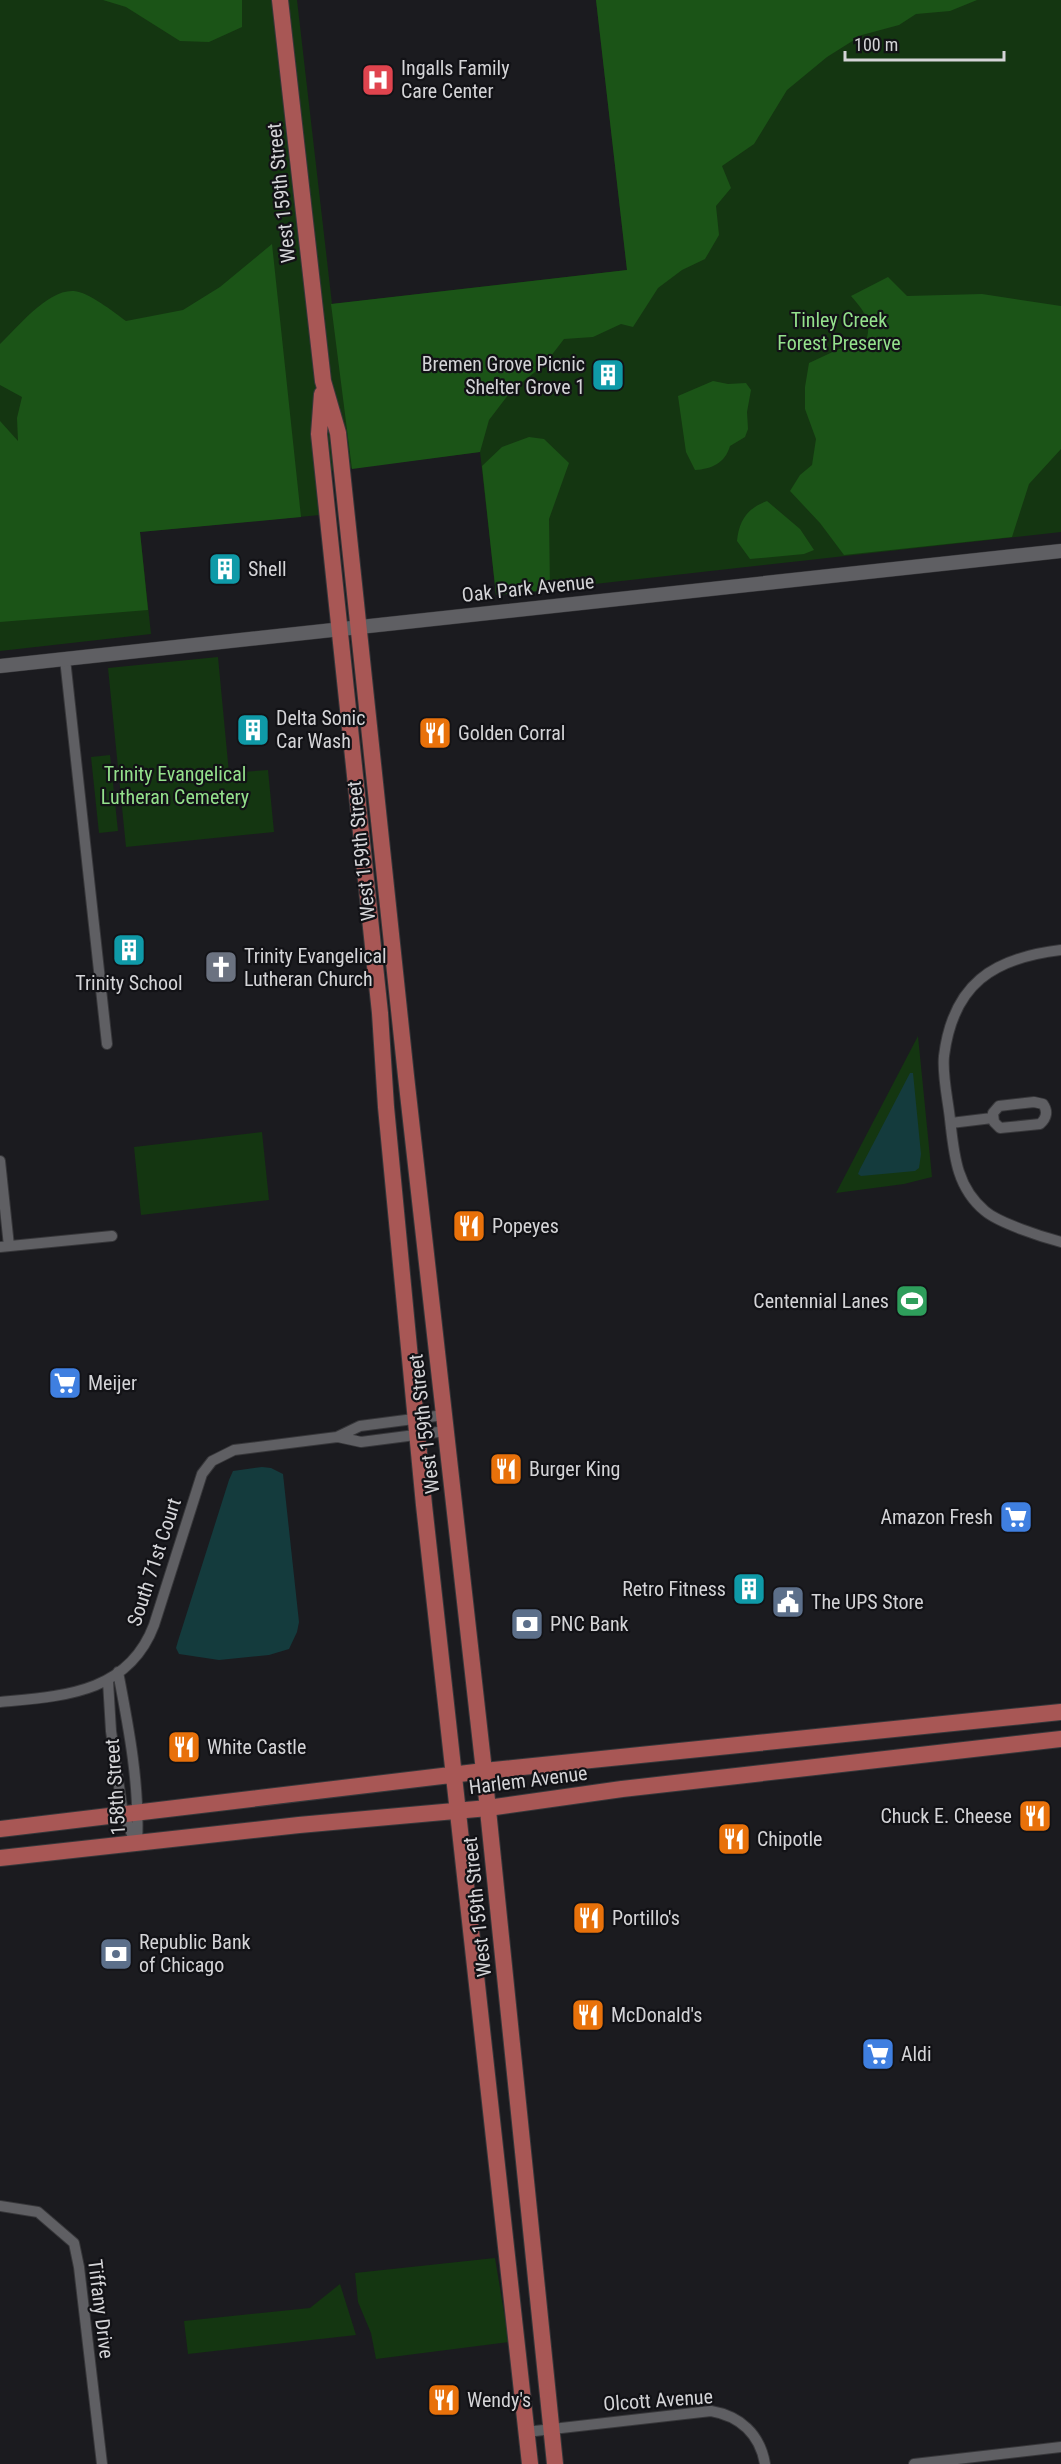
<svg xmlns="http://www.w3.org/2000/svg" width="1061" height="2464" viewBox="0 0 1061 2464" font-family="'Roboto Condensed',sans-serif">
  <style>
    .green { fill: #143611 }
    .forest { fill: #1b5417 }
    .water { fill: #143b3d }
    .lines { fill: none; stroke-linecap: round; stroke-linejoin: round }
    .minor-casing { stroke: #37373a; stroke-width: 12 }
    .tertiary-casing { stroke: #37373a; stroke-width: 15 }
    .primary-casing { stroke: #37373a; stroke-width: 18 }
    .minor { stroke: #5f5f63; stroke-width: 10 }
    .tertiary { stroke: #5f5f63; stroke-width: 14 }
    .primary { stroke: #a85755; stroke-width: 16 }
    .labels { text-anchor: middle; stroke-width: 4.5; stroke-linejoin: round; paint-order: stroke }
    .poi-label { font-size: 20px; fill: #d4d4d7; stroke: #121216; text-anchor: start }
    .street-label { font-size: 20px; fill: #d4d4d7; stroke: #121216 }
    .park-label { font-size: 20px; fill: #94e18c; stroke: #121216 }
  </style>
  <rect width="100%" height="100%" fill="#1b1b1f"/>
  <!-- green -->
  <path class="green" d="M0 0H297L332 304 627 270 596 0H1061V532L496 595 480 452 315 473 320 515 140 532 151 634 0 651Z
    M218 657 229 773 268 770 274 832 126 847 108 668Z
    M110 755 118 831 99 833 91 757Z
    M918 1036 932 1177 904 1184 836 1193Z
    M262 1132 269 1200 141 1215 134 1147Z
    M495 2258 509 2342 376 2359 371 2333 358 2302 355 2273Z
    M340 2284 356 2335 188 2354 184 2321 310 2308Z"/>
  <!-- forest -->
  <path class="forest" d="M103 0H242V27L209 42 180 41 126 7Z
    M596 0H977L950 11 916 14 899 25 862 35 827 57 787 90 754 144 722 166 731 188 716 206 719 235 705 259 682 270 658 288 633 327 621 324 593 337 564 339 544 365 512 390 489 420 480 452 352 469 331 304 627 270Z
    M272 244 301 517 140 532 148 610 0 622V421L18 441 17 418 22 397 0 385V344C18 327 48 289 74 291 88 292 114 312 126 321L183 310 220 287Z
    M888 277 907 296 982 294 1061 306V449L1029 484 1012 537 844 555 820 523 790 491 800 475 812 465 816 439 805 409V387L809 363 839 349 864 347C873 324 867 314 851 296Z
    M713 381 728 384 746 383 751 390 747 412 748 429 745 437 730 446C725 463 712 469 695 470L686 452 678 396Z
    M529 437 544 439 569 463 549 519 550 590 496 595 482 466 502 447Z
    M767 501 800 529 814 550 804 554 750 559 737 541C739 521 747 508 767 501Z"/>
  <!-- water -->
  <path class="water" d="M910 1073H913L921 1154 919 1168 915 1171 861 1176 858 1174 860 1169Z
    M262 1467 271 1468 283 1474 299 1622 297 1632 289 1649 269 1655 219 1660 179 1654 176 1648 178 1641 229 1480 233 1471Z"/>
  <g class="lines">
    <defs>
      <path id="minor" d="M65 659 107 1044
        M1061 950C993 958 953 984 944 1056 942 1075 948 1100 950 1119 954 1154 956 1187 985 1211 999 1223 1042 1237 1061 1242
        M1034 1102 1043 1104C1048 1111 1047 1118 1040 1124L1000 1128 994 1122 993 1113 999 1106Z
        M951 1123 992 1118
        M0 1161 9 1246
        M0 1247 112 1236
        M338 1437 361 1442 446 1431
        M118 1672C129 1729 140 1786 137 1844
        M108 1681 111 1731 123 1814 135 1841
        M0 1702C62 1696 128 1694 154 1625L202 1474 212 1461 234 1450 337 1437 360 1426 444 1415
        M0 2206 38 2212 74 2243 79 2267 102 2464
        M526 2432 711 2411C740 2416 760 2434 765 2464
        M914 2464 1061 2447"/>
      <path id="tertiary" d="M0 666 1061 551"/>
      <path id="primary" d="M280 0 323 381 338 433 406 1076 484 1771 555 2464
        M322 394 319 434 380 1013 386 1107 424 1505 530 2464
        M0 1829 484 1771 1061 1712
        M0 1858 299 1825 488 1808 622 1789 1061 1739"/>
    </defs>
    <!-- minor casing -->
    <use href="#minor" class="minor-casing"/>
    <!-- tertiary casing -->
    <use href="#tertiary" class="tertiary-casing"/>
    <!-- primary casing -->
    <use href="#primary" class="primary-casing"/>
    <!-- minor -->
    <use href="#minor" class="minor"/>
    <!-- tertiary -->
    <use href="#tertiary" class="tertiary"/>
    <!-- primary -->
    <use href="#primary" class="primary"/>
  </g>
  <!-- icons -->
  <defs>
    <symbol id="hospital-square" viewBox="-11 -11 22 22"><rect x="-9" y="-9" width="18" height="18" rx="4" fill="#e0444e" stroke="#121216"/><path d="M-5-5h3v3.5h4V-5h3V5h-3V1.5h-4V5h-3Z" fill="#fff"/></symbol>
    <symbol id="building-square" viewBox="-11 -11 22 22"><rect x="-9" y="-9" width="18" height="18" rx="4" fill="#0f9aa8" stroke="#121216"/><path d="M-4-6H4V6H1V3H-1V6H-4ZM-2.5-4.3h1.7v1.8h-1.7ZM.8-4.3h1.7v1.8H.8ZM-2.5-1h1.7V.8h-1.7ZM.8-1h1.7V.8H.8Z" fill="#fff"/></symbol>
    <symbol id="restaurant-square" viewBox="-11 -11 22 22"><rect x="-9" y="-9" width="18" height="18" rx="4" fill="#e8710a" stroke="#121216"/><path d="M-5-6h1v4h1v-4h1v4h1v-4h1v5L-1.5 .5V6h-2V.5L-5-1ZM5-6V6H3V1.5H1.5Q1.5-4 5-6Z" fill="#fff"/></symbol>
    <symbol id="church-square" viewBox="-11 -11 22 22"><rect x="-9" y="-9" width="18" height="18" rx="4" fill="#6b7280" stroke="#121216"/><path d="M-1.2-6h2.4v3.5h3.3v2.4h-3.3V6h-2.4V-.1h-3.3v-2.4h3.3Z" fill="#fff"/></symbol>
    <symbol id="stadium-square" viewBox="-11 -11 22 22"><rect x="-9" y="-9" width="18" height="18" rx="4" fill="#2e9e5b" stroke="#121216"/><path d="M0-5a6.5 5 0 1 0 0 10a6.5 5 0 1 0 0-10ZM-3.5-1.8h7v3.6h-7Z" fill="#fff"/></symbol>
    <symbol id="supermarket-square" viewBox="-11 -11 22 22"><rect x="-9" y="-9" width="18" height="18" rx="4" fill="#3f7fe0" stroke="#121216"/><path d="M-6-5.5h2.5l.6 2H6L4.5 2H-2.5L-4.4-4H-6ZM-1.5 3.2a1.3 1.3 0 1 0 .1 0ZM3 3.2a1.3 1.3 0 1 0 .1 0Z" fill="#fff"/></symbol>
    <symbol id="civic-square" viewBox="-11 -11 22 22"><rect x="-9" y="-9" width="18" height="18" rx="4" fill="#5c6f8a" stroke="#121216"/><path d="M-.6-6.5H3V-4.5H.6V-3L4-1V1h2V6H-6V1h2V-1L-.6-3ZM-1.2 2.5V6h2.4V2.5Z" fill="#fff"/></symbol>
    <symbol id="bank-square" viewBox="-11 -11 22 22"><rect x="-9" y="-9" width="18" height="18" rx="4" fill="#5c6f8a" stroke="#121216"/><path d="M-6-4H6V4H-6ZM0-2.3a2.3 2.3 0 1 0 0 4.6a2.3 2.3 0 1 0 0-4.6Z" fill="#fff"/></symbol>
  </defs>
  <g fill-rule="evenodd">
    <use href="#hospital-square" x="359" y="61" width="38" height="38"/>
    <use href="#building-square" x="589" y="356" width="38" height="38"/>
    <use href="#building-square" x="206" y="550" width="38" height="38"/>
    <use href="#building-square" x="234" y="711" width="38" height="38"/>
    <use href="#restaurant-square" x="416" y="714" width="38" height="38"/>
    <use href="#building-square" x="110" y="931" width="38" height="38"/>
    <use href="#church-square" x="202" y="948" width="38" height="38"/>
    <use href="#restaurant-square" x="450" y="1207" width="38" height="38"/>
    <use href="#stadium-square" x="893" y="1282" width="38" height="38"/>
    <use href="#supermarket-square" x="46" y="1364" width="38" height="38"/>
    <use href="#restaurant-square" x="487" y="1450" width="38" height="38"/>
    <use href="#supermarket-square" x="997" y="1498" width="38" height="38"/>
    <use href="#building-square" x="730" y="1570" width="38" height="38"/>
    <use href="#civic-square" x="769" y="1583" width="38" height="38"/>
    <use href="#bank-square" x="508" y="1605" width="38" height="38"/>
    <use href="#restaurant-square" x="165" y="1728" width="38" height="38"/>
    <use href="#restaurant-square" x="1016" y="1797" width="38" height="38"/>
    <use href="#restaurant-square" x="715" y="1820" width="38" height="38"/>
    <use href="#restaurant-square" x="570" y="1899" width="38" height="38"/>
    <use href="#bank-square" x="97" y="1935" width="38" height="38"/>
    <use href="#restaurant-square" x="569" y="1996" width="38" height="38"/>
    <use href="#supermarket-square" x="859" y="2035" width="38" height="38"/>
    <use href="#restaurant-square" x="425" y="2381" width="38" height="38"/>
  </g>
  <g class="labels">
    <!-- poi labels -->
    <g class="poi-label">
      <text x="401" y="75">Ingalls Family<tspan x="401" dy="23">Care Center</tspan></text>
      <text x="585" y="371" text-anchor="end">Bremen Grove Picnic<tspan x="585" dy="23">Shelter Grove 1</tspan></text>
      <text x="248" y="576">Shell</text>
      <text x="276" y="725">Delta Sonic<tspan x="276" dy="23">Car Wash</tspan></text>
      <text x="458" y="740">Golden Corral</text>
      <text x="244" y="963">Trinity Evangelical<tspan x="244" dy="23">Lutheran Church</tspan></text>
      <text x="129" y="990" text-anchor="middle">Trinity School</text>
      <text x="492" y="1233">Popeyes</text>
      <text x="889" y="1308" text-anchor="end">Centennial Lanes</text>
      <text x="88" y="1390">Meijer</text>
      <text x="529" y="1476">Burger King</text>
      <text x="993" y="1524" text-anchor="end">Amazon Fresh</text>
      <text x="726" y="1596" text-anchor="end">Retro Fitness</text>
      <text x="811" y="1609">The UPS Store</text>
      <text x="550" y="1631">PNC Bank</text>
      <text x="207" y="1754">White Castle</text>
      <text x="1012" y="1823" text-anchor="end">Chuck E. Cheese</text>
      <text x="757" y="1846">Chipotle</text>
      <text x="612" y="1925">Portillo's</text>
      <text x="139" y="1949">Republic Bank<tspan x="139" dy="23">of Chicago</tspan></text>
      <text x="611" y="2022">McDonald's</text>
      <text x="901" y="2061">Aldi</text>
      <text x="467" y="2407">Wendy's</text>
    </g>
    <!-- street labels -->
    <g class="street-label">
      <text transform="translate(281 193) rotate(-96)" y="7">West 159th Street</text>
      <text transform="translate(528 588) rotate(-6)" y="7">Oak Park Avenue</text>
      <text transform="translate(361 851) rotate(-96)" y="7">West 159th Street</text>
      <text transform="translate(424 1424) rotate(-97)" y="7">West 159th Street</text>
      <text transform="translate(154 1562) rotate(-72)" y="7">South 71st Court</text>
      <text transform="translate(528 1780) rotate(-7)" y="7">Harlem Avenue</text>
      <text transform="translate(115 1787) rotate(-94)" y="7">158th Street</text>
      <text transform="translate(477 1907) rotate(-96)" y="7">West 159th Street</text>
      <text transform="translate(101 2309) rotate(83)" y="7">Tiffany Drive</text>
      <text transform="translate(658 2400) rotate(-4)" y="7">Olcott Avenue</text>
    </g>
    <!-- park labels -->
    <g class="park-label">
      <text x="839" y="327">Tinley Creek<tspan x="839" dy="23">Forest Preserve</tspan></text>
      <text x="175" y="781">Trinity Evangelical<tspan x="175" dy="23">Lutheran Cemetery</tspan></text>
    </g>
  </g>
  <!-- scale -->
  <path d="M845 51v9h159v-9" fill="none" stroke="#d4d4d7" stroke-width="3"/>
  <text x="854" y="51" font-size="18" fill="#d4d4d7" stroke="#121216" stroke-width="4.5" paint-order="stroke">100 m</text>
</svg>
